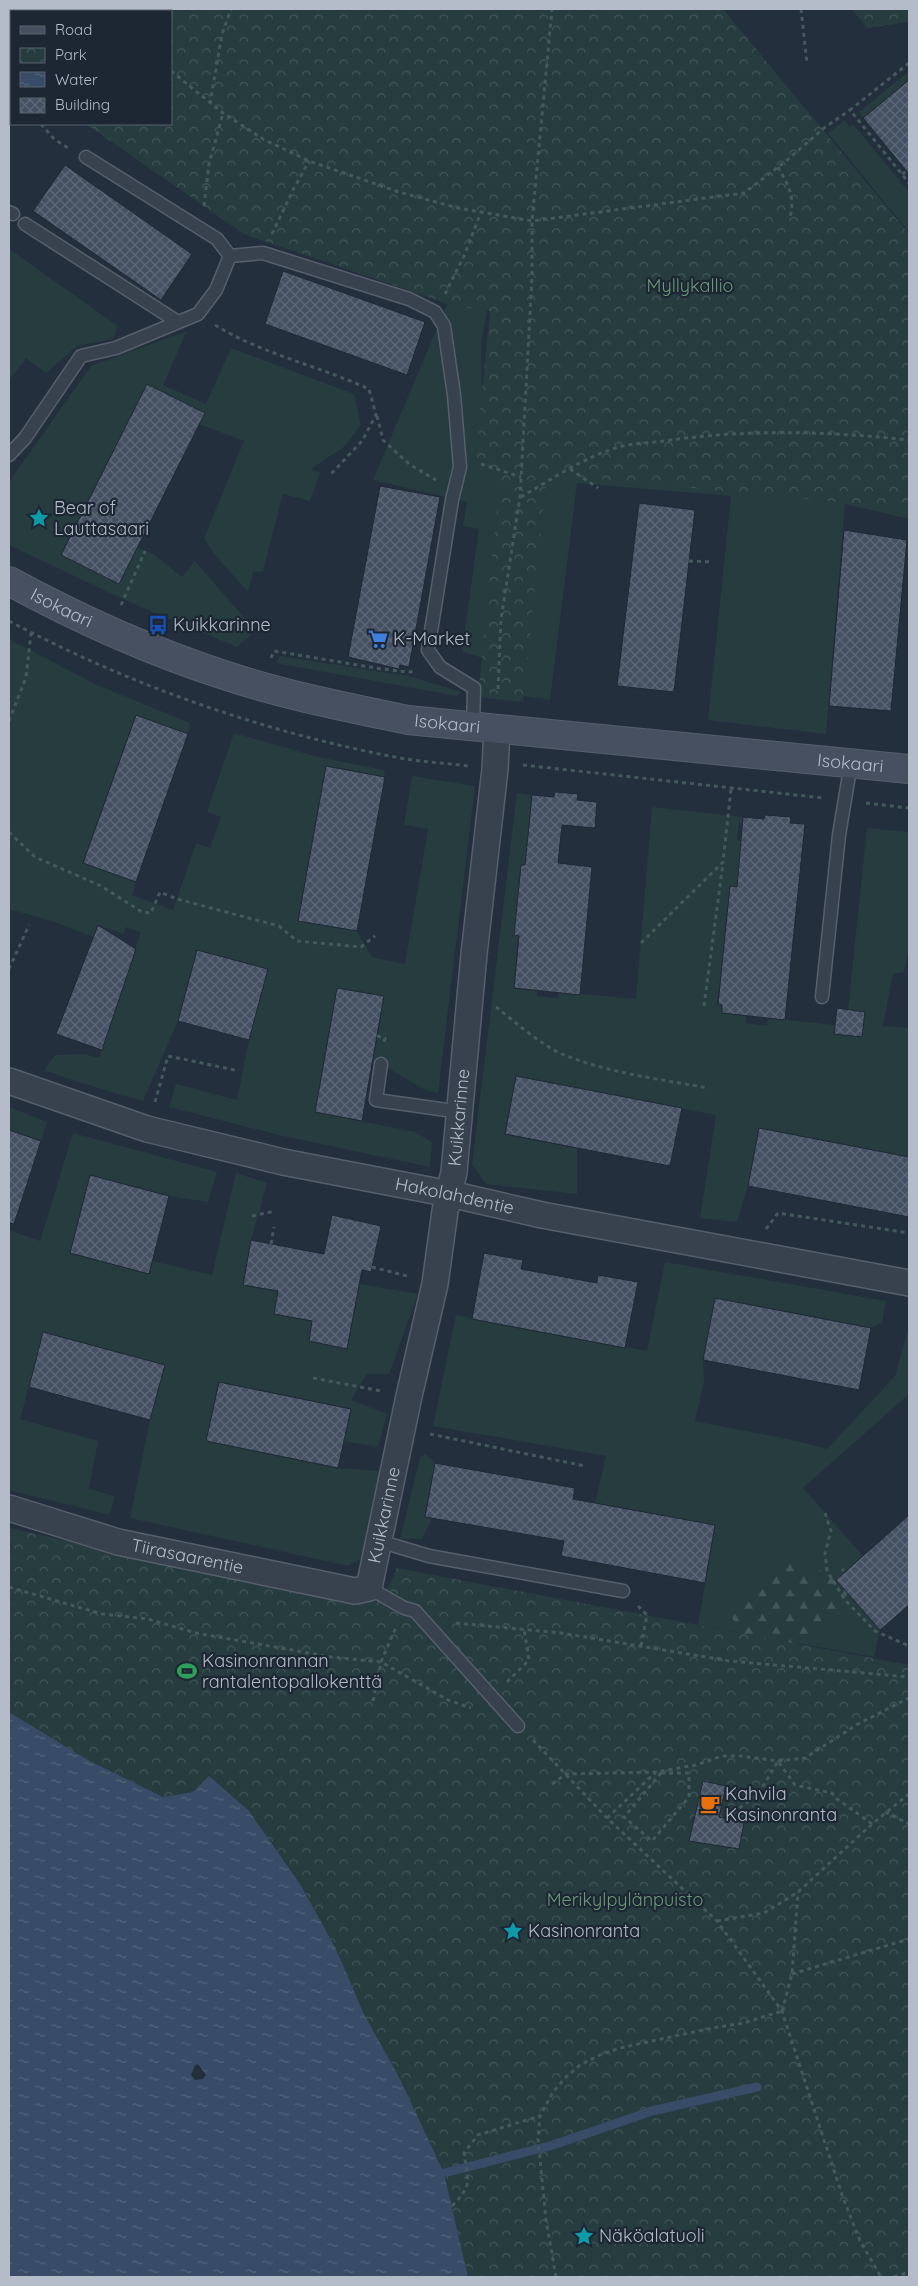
<svg xmlns="http://www.w3.org/2000/svg" width="918" height="2286" viewBox="0 0 918 2286" font-family="Quicksand,sans-serif">
  <style>
    .grass { fill: #263c3f }
    .forest { fill: url(#forest-firs) }
    .park { fill: url(#park-crowns) }
    .water { fill: url(#water-ripples); fill-rule: evenodd }
    .lines { fill: none; stroke-linecap: round; stroke-linejoin: round }
    .stream { stroke: #394c67; stroke-width: 9 }
    .building { fill: url(#building-cross-hatch); stroke: #1f2835 }
    .lane-casing { stroke: #565f6c; stroke-width: 15 }
    .street-casing { stroke: #565f6c; stroke-width: 28 }
    .secondary-casing { stroke: #565f6c; stroke-width: 30 }
    .path { stroke: #44595c; stroke-width: 3; stroke-dasharray: 4 4; stroke-linecap: butt }
    .lane { stroke: #38414e; stroke-width: 12 }
    .street { stroke: #38414e; stroke-width: 25 }
    .secondary { stroke: #465061; stroke-width: 28 }
    .labels { text-anchor: middle; stroke-width: 4.5; stroke-linejoin: round; paint-order: stroke }
    .park-label { font-size: 18px; fill: #6b9a76; stroke: #1d2633 }
    .poi-label { font-size: 18px; fill: #b4bcc9; stroke: #1d2633; text-anchor: start }
    .street-label { font-size: 18px; fill: #b4bcc9; stroke: #1d2633 }
  </style>
  <defs>
    <pattern id="forest-firs" width="22" height="20" patternUnits="userSpaceOnUse" patternTransform="scale(1.25)"><rect width="22" height="20" fill="#263c3f"/><path d="M5 1l3.5 6h-7zM16 11l3.5 6h-7z" fill="#435659"/></pattern>
    <pattern id="park-crowns" width="20" height="18" patternUnits="userSpaceOnUse" patternTransform="scale(1.25)"><rect width="20" height="18" fill="#263c3f"/><path d="M2 6a3 3 0 1 1 6 0M12 15a3 3 0 1 1 6 0" fill="none" stroke="#435659"/></pattern>
    <pattern id="water-ripples" width="26" height="14" patternUnits="userSpaceOnUse" patternTransform="scale(1.25)"><rect width="26" height="14" fill="#394c67"/><path d="M2 4q2-2 4 0t4 0M15 11q2-2 4 0t4 0" fill="none" stroke="#53647b"/></pattern>
    <pattern id="building-cross-hatch" width="8" height="8" patternUnits="userSpaceOnUse" patternTransform="scale(1.25)"><rect width="8" height="8" fill="#455162"/><path d="M0 0l8 8M0 8l8-8" fill="none" stroke="#5d6877"/></pattern>
  </defs>
  <rect width="100%" height="100%" fill="#242f3e"/>
  <!-- grass -->
  <path class="grass" d="M909 71V80L863 118 859 112Z
    M845 120 850 127 853 124 909 192V232L828 133Z
    M9 249 118 326 113 339 77 346 46 373 26 358 9 380Z
    M450 297 488 303 481 345 482 395 909 490V519L845 504 826 734 708 720 731 496 577 483 550 700 504 693 491 661 462 651 479 529 463 526 467 502 373 480Z
    M187 331 163 385 206 404 231 348 354 394 361 425 345 446 311 469 320 473 310 501 283 494 263 571 253 572 248 592 214 554 204 538 244 441 199 424 147 384 61 554 137 547 153 554 182 577 195 561 248 622 250 636 237 647 127 601 9 545V482L91 366Z
    M9 639 97 685 190 723 188 734 136 715 83 862 136 883 132 895 173 910 196 843 210 848 221 817 207 812 234 733 318 757 384 770 385 777 327 766 299 921 357 931 372 957 405 964 428 829 404 825 412 776 475 786 438 1093 425 1090 381 1064 373 1063 384 996 337 988 315 1112 415 1132 432 1142 430 1167 283 1136 169 1107 176 1084 237 1100 249 1040 268 969 197 950 178 1021 143 1101 78 1082 44 1070 55 1055 84 1054 99 1058 141 932 126 927 123 934 98 925 93 937 52 921 9 909Z
    M280 656 409 676 461 692 457 696 276 663Z
    M517 793 532 795 525 865H521L514 935 518 936 514 988 537 990V996L558 998 559 992 636 999 652 807 743 817V823H739L737 840 742 841 737 887 730 886 724 988H719L717 1004 722 1005V1013L746 1016V1023L767 1026 768 1018 835 1025 834 1034 862 1037 865 1012 848 1010 867 828 909 832V947L904 972 893 974 883 1026 909 1028V1157L759 1128 748 1186 737 1222 700 1218 716 1115 516 1077 505 1134 577 1148V1194L486 1184 472 1165Z
    M9 1107 47 1122 41 1141 9 1130Z
    M73 1133 217 1172 208 1202 169 1196 90 1175 70 1253 149 1274 152 1261 212 1275 236 1173 267 1183 251 1240 243 1285 278 1291 274 1314 312 1321 309 1341 347 1349 356 1305 320 1298 324 1278 418 1294 389 1374H367L351 1400 387 1414 378 1447 344 1441 350 1409 218 1382 207 1441 338 1468 380 1471 362 1558 348 1566 130 1518 150 1420 165 1365 44 1332 20 1419 98 1441 89 1489 115 1496 110 1515 9 1490V1230L40 1241Z
    M665 1262 886 1301 882 1323 871 1328 715 1299 703 1360 704 1382 695 1421 793 1440 827 1449 895 1376 909 1326V1394L803 1488 863 1556 836 1580 880 1630 874 1657 698 1625 715 1525 595 1503 606 1456 433 1426 456 1315 647 1351Z
    M425 1454 435 1463 425 1515 432 1518 422 1539H400L420 1458Z"/>
  <!-- forest -->
  <path class="forest" d="M841 1562 851 1586 836 1618 817 1626 784 1655 748 1647 731 1616C738 1590 766 1573 790 1563L812 1579 817 1572Z"/>
  <!-- park -->
  <path class="park" d="M9 9H723L909 234V509L547 474 523 702 478 697 501 469 475 463 490 311 451 305 244 234 86 124H171V11H11V44L9 41Z
    M852 9H909V22L867 28Z
    M9 1528 344 1603C374 1605 386 1596 397 1568L909 1665V2277H468L444 2173 400 2079 364 2014 335 1947 300 1884 249 1811 193 1792 163 1797 88 1760 9 1712Z"/>
  <!-- water -->
  <path class="water" d="M9 1712 88 1760 163 1797 193 1792 209 1776 249 1811 300 1884 335 1947 364 2014 400 2079 444 2173 468 2277H9ZM198 2064 206 2075 203 2079 195 2080 191 2075 195 2065Z"/>
  <g class="lines">
    <!-- stream -->
    <path class="stream" d="M444 2173 553 2145 652 2111 757 2087"/>
  </g>
  <!-- building -->
  <path class="building" d="M909 80V174L863 118Z
    M65 165 192 254 161 300 33 211Z
    M283 271 425 322 407 375 265 324Z
    M147 384 205 413 119 584 61 555Z
    M380 486 440 497 409 667 400 665 399 669 348 657Z
    M639 503 695 510 674 692 617 686Z
    M844 530 907 540 891 711 829 706Z
    M136 715 188 734 136 882 83 863Z
    M326 766 385 777 357 931 298 921Z
    M555 792 578 794 577 800 597 802 595 828 562 825 558 863 592 867 580 995 514 988 519 936 514 935 521 865H525L532 795 554 797Z
    M765 815 791 817 790 823 805 824 785 1020 722 1013V1005L718 1004 730 886 737 887 743 817 764 819Z
    M98 925 136 949 102 1050 56 1034Z
    M197 950 268 969 249 1040 178 1021Z
    M337 988 384 996 362 1121 315 1112Z
    M837 1008 865 1012 862 1037 834 1034Z
    M516 1076 682 1108 670 1166 505 1134Z
    M759 1128 909 1157V1217L748 1186Z
    M9 1130 41 1141 14 1224 9 1223Z
    M90 1175 169 1196 149 1274 70 1253Z
    M332 1215 381 1226 371 1272 362 1270 347 1349 309 1341 312 1321 274 1314 278 1291 243 1285 251 1240 324 1254Z
    M484 1253 523 1260 521 1269 597 1283 598 1275 638 1282 625 1348 472 1319Z
    M715 1298 871 1328 859 1390 703 1360Z
    M43 1332 165 1365 150 1420 29 1387Z
    M219 1382 351 1409 338 1468 206 1441Z
    M435 1463 575 1488 573 1499 715 1525 705 1583 561 1556 564 1541 425 1517Z
    M909 1515V1605L880 1630 836 1580Z
    M703 1781 726 1786 719 1817 744 1823 739 1849 689 1841Z"/>
  <g class="lines">
    <defs>
      <path id="lane" d="M86 157 217 239 230 256 263 253 409 299 435 312 444 326 454 395 460 467 452 500 428 650 440 667 474 688 473 727
        M9 212 13 214
        M25 224 178 322
        M9 455 25 438 81 356 116 348 198 314 216 290 230 256
        M822 997 839 835 851 763
        M381 1064 376 1100 461 1112
        M379 1541 429 1556 623 1591
        M369 1588 404 1608 415 1611 518 1726"/>
      <g id="street">
        <path id="s1" d="M9 1081 147 1129 283 1162 450 1194 542 1215 909 1283"/>
        <path id="s2" d="M9 1508 118 1542 355 1591 369 1588 409 1396 435 1284 445 1211 454 1172 474 954 495 769 497 729"/>
      </g>
      <g id="secondary">
        <path id="s3" d="M9 581C77 618 150 651 224 675 284 695 346 707 408 720L909 769"/>
      </g>
    </defs>
    <!-- lane casing -->
    <use href="#lane" class="lane-casing"/>
    <!-- street casing -->
    <use href="#street" class="street-casing"/>
    <!-- secondary casing -->
    <use href="#secondary" class="secondary-casing"/>
    <!-- path -->
    <path class="path" d="M109 9 111 11
      M801 9 807 63
      M909 63 850 110 909 183
      M171 71 223 113 263 139 309 161 399 192 458 208 532 221 744 193 786 161 824 128 850 110
      M9 84 11 87
      M210 104 222 34 231 9
      M41 124 54 139 68 148
      M778 167C789 187 795 195 790 218
      M902 174 907 171
      M204 206 209 164 223 113
      M272 234 293 190 309 161
      M445 294 464 256 481 212
      M215 325C262 354 319 366 369 389L376 415 362 441 330 475
      M377 416 383 440 409 464 436 480
      M481 464 521 477
      M570 469 598 488
      M521 497C552 479 584 457 619 447 633 443 649 443 664 441 745 429 828 431 909 440
      M689 561 713 562
      M121 605 145 551
      M9 621C132 686 263 732 400 758 422 762 445 763 468 766
      M271 658 274 651 382 669 408 672 416 671
      M498 689 501 619 520 497 532 277V221L552 9
      M9 721 26 677 31 633
      M523 765 823 798
      M866 803 909 808
      M9 832 35 857 101 886 142 912 151 913 160 892 177 899 279 926 297 941 361 947 375 936
      M641 943 723 862 731 789
      M9 969 29 925
      M704 1006 723 863
      M496 1007C515 1022 540 1044 562 1054 608 1073 659 1079 708 1088
      M377 1036 385 1038 384 1043
      M155 1102 168 1056 235 1070
      M252 1216 275 1211
      M766 1229 778 1213 909 1233
      M271 1244 274 1227
      M372 1267 407 1276
      M313 1378 381 1391
      M430 1434 585 1466
      M825 1513 831 1531 825 1553 827 1571 845 1600 875 1631 909 1646
      M9 1587 102 1614 148 1619 196 1633 331 1657 381 1662 448 1700 471 1708
      M638 1606 647 1615 641 1646
      M456 1623 561 1633 730 1661 909 1677
      M507 1682 529 1660 524 1629
      M373 1701 381 1662 396 1627
      M533 1740 607 1818 717 1921 782 2011 842 2195 860 2241 881 2277
      M661 1773H689V1797L652 1841 624 1817Z
      M552 1784 566 1774 656 1772 696 1765 722 1756H742L778 1761 805 1758 858 1724 909 1698
      M885 1812 909 1824
      M733 1813 759 1793 778 1761 795 1785 832 1793 837 1799 872 1824
      M607 1818 655 1773
      M717 1921 764 1913 798 1892 872 1824 909 1794
      M792 1974 909 1939
      M782 2011 792 1974 798 1892
      M452 2206C473 2185 468 2181 464 2153L478 2135 540 2116
      M556 2277 546 2220 538 2139 540 2116 553 2092 566 2077 580 2065 600 2055 620 2048 712 2028 744 2023 782 2011
      M894 2277 909 2272"/>
    <!-- lane -->
    <use href="#lane" class="lane"/>
    <!-- street -->
    <use href="#street" class="street"/>
    <!-- secondary -->
    <use href="#secondary" class="secondary"/>
  </g>
  <!-- icons -->
  <defs>
    <symbol id="sight-bare" viewBox="-9 -9 18 18"><path d="M0-6L1.8-2.2L6-1.7L2.9 1.2L3.7 5.4L0 3.3L-3.7 5.4L-2.9 1.2L-6-1.7L-1.8-2.2Z" fill="#0f9aa8" stroke="#1d2633" stroke-width="2.5" paint-order="stroke"/></symbol>
    <symbol id="bus-bare" viewBox="-9 -9 18 18"><path d="M-5-6H5V4H4V6H2V4H-2V6H-4V4H-5ZM-3.5-4V0h7V-4ZM-3.5 1.2v1.5H-2V1.2ZM2 1.2v1.5H3.5V1.2Z" fill="#1a4fb4" stroke="#1d2633" stroke-width="2.5" paint-order="stroke"/></symbol>
    <symbol id="supermarket-bare" viewBox="-9 -9 18 18"><path d="M-6-5.5h2.5l.6 2H6L4.5 2H-2.5L-4.4-4H-6ZM-1.5 3.2a1.3 1.3 0 1 0 .1 0ZM3 3.2a1.3 1.3 0 1 0 .1 0Z" fill="#3f7fe0" stroke="#1d2633" stroke-width="2.5" paint-order="stroke"/></symbol>
    <symbol id="stadium-bare" viewBox="-9 -9 18 18"><path d="M0-5a6.5 5 0 1 0 0 10a6.5 5 0 1 0 0-10ZM-3.5-1.8h7v3.6h-7Z" fill="#2e9e5b" stroke="#1d2633" stroke-width="2.5" paint-order="stroke"/></symbol>
    <symbol id="cafe-bare" viewBox="-9 -9 18 18"><path d="M-5.5-4.5H6V0H3Q3 3.5 0 3.5H-2.5Q-5.5 3.5-5.5 0ZM3-3.2v2h1.7v-2ZM-6 4.5H4V6H-6Z" fill="#e8710a" stroke="#1d2633" stroke-width="2.5" paint-order="stroke"/></symbol>
  </defs>
  <g fill-rule="evenodd">
    <use href="#sight-bare" x="25" y="504" width="28" height="28"/>
    <use href="#bus-bare" x="144" y="611" width="28" height="28"/>
    <use href="#supermarket-bare" x="364" y="625" width="28" height="28"/>
    <use href="#stadium-bare" x="173" y="1657" width="28" height="28"/>
    <use href="#cafe-bare" x="696" y="1790" width="28" height="28"/>
    <use href="#sight-bare" x="499" y="1917" width="28" height="28"/>
    <use href="#sight-bare" x="570" y="2222" width="28" height="28"/>
  </g>
  <g class="labels">
    <!-- park labels -->
    <g class="park-label">
      <text x="690" y="292">Myllykallio</text>
      <text x="625" y="1906">Merikylpylänpuisto</text>
    </g>
    <!-- poi labels -->
    <g class="poi-label">
      <text x="54" y="514">Bear of<tspan x="54" dy="21">Lauttasaari</tspan></text>
      <text x="173" y="631">Kuikkarinne</text>
      <text x="393" y="645">K-Market</text>
      <text x="202" y="1667">Kasinonrannan<tspan x="202" dy="21">rantalentopallokenttä</tspan></text>
      <text x="725" y="1800">Kahvila<tspan x="725" dy="21">Kasinonranta</tspan></text>
      <text x="528" y="1937">Kasinonranta</text>
      <text x="599" y="2242">Näköalatuoli</text>
    </g>
    <!-- street labels -->
    <g class="street-label">
      <text dy="6" stroke="none"><textPath href="#s3" startOffset="59">Isokaari</textPath></text>
      <text dy="6" stroke="none"><textPath href="#s3" startOffset="464">Isokaari</textPath></text>
      <text dy="6" stroke="none"><textPath href="#s3" startOffset="869">Isokaari</textPath></text>
      <text dy="6" stroke="none"><textPath href="#s2" startOffset="850">Kuikkarinne</textPath></text>
      <text dy="6" stroke="none"><textPath href="#s1" startOffset="461">Hakolahdentie</textPath></text>
      <text dy="6" stroke="none"><textPath href="#s2" startOffset="445">Kuikkarinne</textPath></text>
      <text dy="6" stroke="none"><textPath href="#s2" startOffset="185">Tiirasaarentie</textPath></text>
    </g>
  </g>
  <!-- border -->
  <rect width="918" height="2286" fill="none" stroke="#b4bcc9" stroke-width="20"/>
  <!-- legend -->
  <rect x="10" y="10" width="162" height="115" fill="#1d2633" stroke="#59626f"/>
  <rect x="20" y="26" width="25" height="8" fill="#465061" stroke="#59626f"/>
  <text x="55" y="35" font-size="15" fill="#b4bcc9">Road</text>
  <rect x="20" y="48" width="25" height="15" fill="url(#park-crowns)" stroke="#59626f"/>
  <text x="55" y="60" font-size="15" fill="#b4bcc9">Park</text>
  <rect x="20" y="72" width="25" height="15" fill="url(#water-ripples)" stroke="#59626f"/>
  <text x="55" y="85" font-size="15" fill="#b4bcc9">Water</text>
  <rect x="20" y="98" width="25" height="15" fill="url(#building-cross-hatch)" stroke="#59626f"/>
  <text x="55" y="110" font-size="15" fill="#b4bcc9">Building</text>
</svg>
